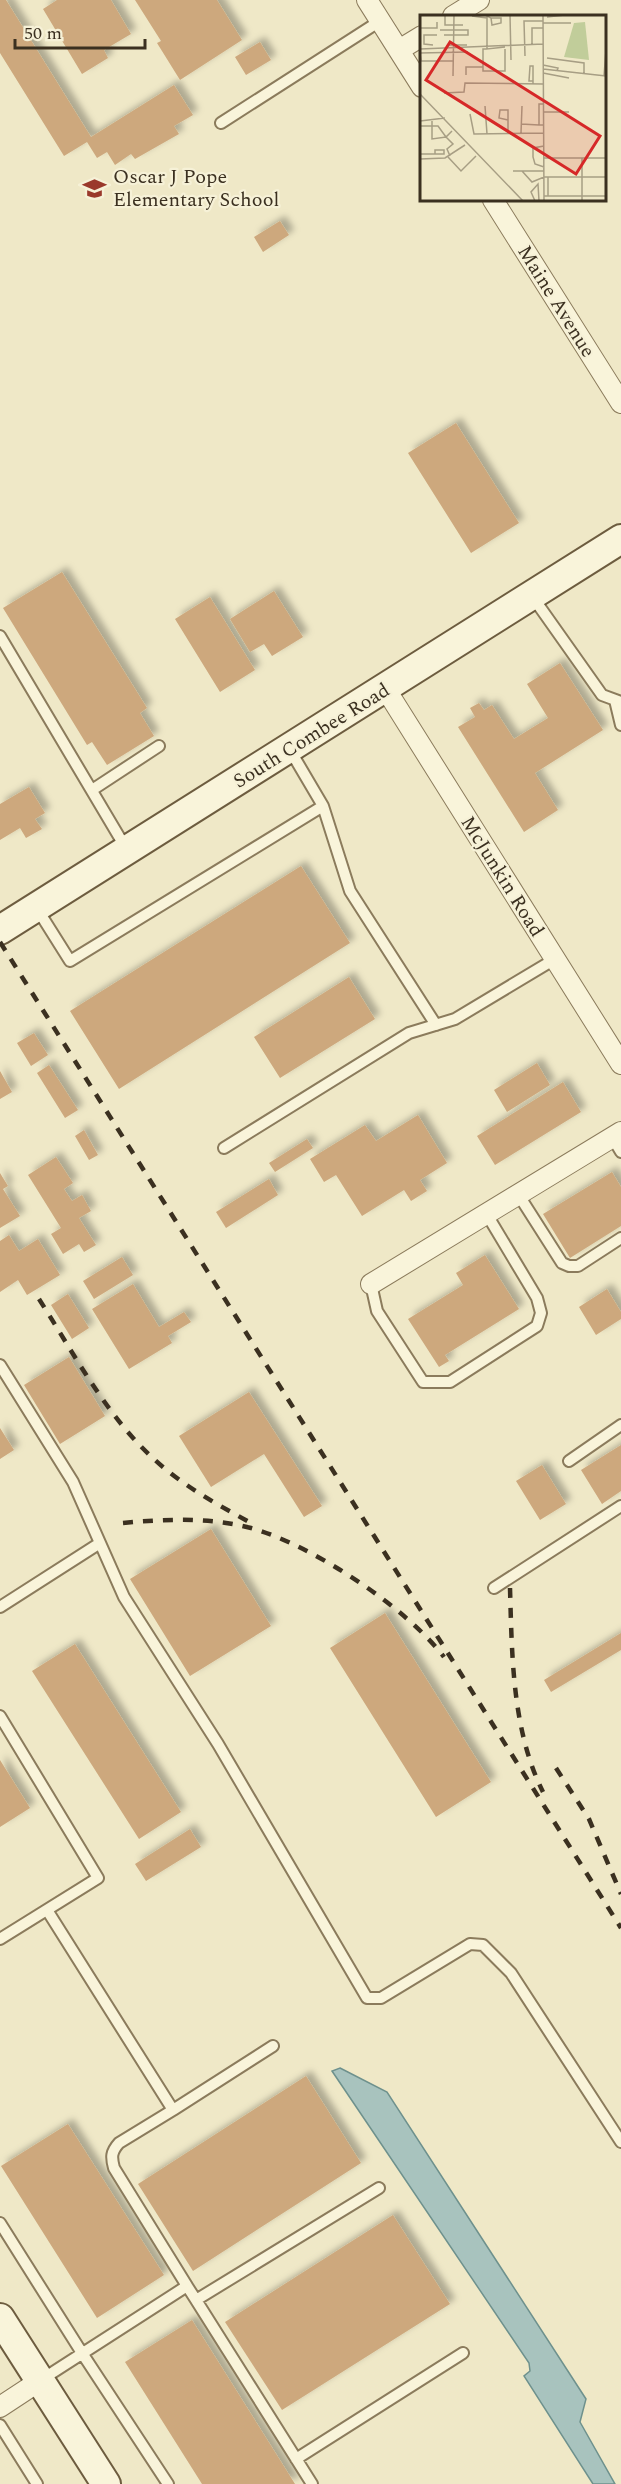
<svg xmlns="http://www.w3.org/2000/svg" width="621" height="2484" viewBox="0 0 621 2484" font-family="Spectral,serif">
  <style>
    .water { fill: #a8c3be; stroke: #6e918d; stroke-width: 1.5 }
    .building { fill: #cda87d; filter: url(#shadow) }
    .lines { fill: none; stroke-linecap: round; stroke-linejoin: round }
    .lane-casing { stroke: #8b7b5c; stroke-width: 14 }
    .street-casing { stroke: #8b7b5c; stroke-width: 22 }
    .secondary-casing { stroke: #6d5c3f; stroke-width: 32 }
    .lane { stroke: #f9f4da; stroke-width: 10 }
    .street { stroke: #f9f4da; stroke-width: 20 }
    .secondary { stroke: #f9f4da; stroke-width: 28 }
    .rail { stroke: #3b3020; stroke-width: 4.5; stroke-dasharray: 10 10; stroke-linecap: butt }
    .labels { text-anchor: middle; stroke-width: 4.5; stroke-linejoin: round; paint-order: stroke }
    .poi-label { font-size: 20px; fill: #3b3020; stroke: #f6f1d7; text-anchor: start }
    .street-label { font-size: 20px; fill: #3b3020; stroke: #f6f1d7 }
    .inset-road { fill: none; stroke: #a79e84; stroke-width: 1.5 }
    .view { fill: #d62828; fill-opacity: 0.15; stroke: #d62828; stroke-width: 3 }
    .inset-edge { fill: none; stroke: #3b3020; stroke-width: 3 }
  </style>
  <defs>
    <filter id="shadow"><feDropShadow dx="5.5" dy="-5.5" stdDeviation="3" flood-color="#0004"/></filter>
  </defs>
  <rect width="100%" height="100%" fill="#efe8c7"/>
  <!-- water -->
  <path class="water" d="M340 2068 387 2092 586 2399 580 2422 615 2484H593L524 2376 530 2371 529 2363 332 2071Z"/>
  <!-- building -->
  <path class="building" d="M0 0H6L91 137 174 85 193 115 174 126 179 134 135 159 131 154 115 165 107 152 97 158 87 142 64 156 0 53Z
    M57 0H111L131 34 104 50 108 58 82 74 43 9Z
    M135 0H217L242 40 180 80 157 43 161 41Z
    M260 42 271 60 246 75 235 57Z
    M280 221 289 235 263 252 254 237Z
    M456 423 519 523 471 553 408 453Z
    M62 572 147 708 140 713 154 736 107 765 92 742 87 745 3 608Z
    M274 591 303 637 272 656 264 644 250 652 230 619Z
    M210 597 255 670 220 692 175 619Z
    M560 663 603 730 535 773 558 810 524 832 458 727 475 717 470 708 479 703 484 710 492 705 514 739 548 718 527 684Z
    M29 787 45 813 35 819 42 829 26 838 20 828 0 840V804Z
    M301 866 350 943 119 1089 70 1011Z
    M349 977 375 1019 280 1078 254 1037Z
    M34 1033 48 1055 31 1066 17 1043Z
    M537 1063 550 1085 507 1112 494 1090Z
    M49 1065 78 1110 65 1118 37 1073Z
    M0 1071 12 1092 0 1099Z
    M563 1082 581 1112 495 1165 477 1136Z
    M418 1115 447 1163 420 1180 427 1191 411 1201 404 1190 362 1216 336 1175 324 1182 310 1159 365 1125 376 1141Z
    M84 1130 98 1155 89 1160 75 1136Z
    M307 1139 313 1148 275 1172 269 1163Z
    M56 1157 73 1183 64 1189 72 1201 82 1195 91 1211 79 1218 96 1245 84 1252 79 1244 63 1254 51 1234 61 1228 28 1175Z
    M612 1172 621 1187V1226L570 1258 543 1214Z
    M0 1173 8 1186 3 1189 20 1216 0 1228Z
    M269 1179 278 1195 226 1228 216 1212Z
    M9 1235 19 1251 38 1239 60 1275 27 1295 18 1280 0 1292V1241Z
    M485 1255 519 1309 445 1355 449 1361 439 1367 408 1319 463 1285 456 1273Z
    M122 1257 133 1275 94 1299 83 1281Z
    M133 1284 159 1327 184 1312 191 1322 168 1336 172 1343 129 1369 92 1309Z
    M607 1289 621 1312V1319L596 1335 579 1307Z
    M68 1294 89 1328 72 1339 51 1305Z
    M69 1357 105 1416 60 1444 24 1385Z
    M249 1392 322 1506 304 1517 264 1454 211 1487 179 1436Z
    M0 1428 14 1450 0 1459Z
    M621 1445V1491L602 1504 581 1470Z
    M542 1465 566 1504 540 1520 516 1481Z
    M211 1529 271 1626 190 1676 130 1579Z
    M385 1613 491 1782 436 1817 330 1648Z
    M621 1633V1650L551 1692 544 1680Z
    M75 1644 181 1812 139 1839 32 1671Z
    M0 1760 30 1808 0 1827Z
    M190 1829 201 1847 146 1881 135 1864Z
    M306 2076 361 2163 193 2271 138 2184Z
    M68 2124 164 2275 97 2318 1 2166Z
    M393 2215 450 2304 282 2410 225 2322Z
    M192 2320 295 2484H202L125 2362Z"/>
  <g class="lines">
    <defs>
      <path id="lane" d="M221 123 380 21
        M532 596 602 695 621 702
        M0 636 127 850
        M615 700 621 725
        M92 790 159 746
        M323 806 350 891 436 1025
        M36 907 70 961 323 806 290 750
        M612 1137 621 1152
        M224 1148 409 1033 455 1019 555 959
        M518 1194 562 1263 569 1266H578L621 1238
        M371 1284 377 1311 423 1382H450L537 1326 541 1313 537 1298 486 1213
        M0 1365 73 1482 124 1597 218 1744 367 1998H381L470 1944 483 1945 511 1973 621 2142
        M569 1461 621 1425
        M494 1588 621 1506
        M0 1607 100 1543
        M0 1716 98 1878 0 1939
        M47 1910 173 2110 273 2046
        M173 2110 119 2143C111 2152 111 2157 114 2168L187 2286
        M0 2223 82 2353 168 2484
        M196 2300 312 2484
        M41 2380 187 2286 196 2300 379 2188
        M0 2425 37 2484
        M296 2459 463 2353"/>
      <path id="street" d="M367 0 422 87
        M453 16 479 0
        M399 50 422 36
        M493 200 621 403
        M385 688 621 1064
        M371 1284 621 1132
        M0 2407 41 2380"/>
      <path id="secondary" d="M0 930 621 539
        M0 2318 106 2484"/>
    </defs>
    <!-- lane casing -->
    <use href="#lane" class="lane-casing"/>
    <!-- street casing -->
    <use href="#street" class="street-casing"/>
    <!-- secondary casing -->
    <use href="#secondary" class="secondary-casing"/>
    <!-- lane -->
    <use href="#lane" class="lane"/>
    <!-- street -->
    <use href="#street" class="street"/>
    <!-- secondary -->
    <use href="#secondary" class="secondary"/>
    <!-- rail -->
    <path class="rail" d="M0 942 621 1928
      M39 1299C73 1352 107 1417 154 1459 183 1486 218 1505 253 1524
      M123 1523C166 1519 209 1517 251 1528 312 1545 406 1607 444 1657
      M510 1588C512 1656 512 1730 543 1792
      M556 1768 589 1819 621 1894"/>
  </g>
  <!-- icons -->
  <defs>
    <symbol id="school-bare" viewBox="-9 -9 18 18"><path d="M0-5L7-2L0 1L-7-2ZM-4 1L0 2.5L4 1V4Q0 6-4 4Z" fill="#9a392b" stroke="#f6f1d7" stroke-width="2.5" paint-order="stroke"/></symbol>
  </defs>
  <g fill-rule="evenodd">
    <use href="#school-bare" x="78" y="172" width="33" height="33"/>
  </g>
  <g class="labels">
    <!-- poi labels -->
    <g class="poi-label">
      <text x="113" y="183">Oscar J Pope<tspan x="113" dy="23">Elementary School</tspan></text>
    </g>
    <!-- street labels -->
    <g class="street-label">
      <text transform="translate(557 301) rotate(58)" y="7">Maine Avenue</text>
      <text transform="translate(311 735) rotate(-32)" y="7">South Combee Road</text>
      <text transform="translate(503 876) rotate(58)" y="7">McJunkin Road</text>
    </g>
  </g>
  <!-- overview -->
  <g transform="translate(420 15)">
    <rect width="186" height="186" fill="#efe8c7"/>
    <path d="M165 7 169 45 144 42 154 8Z" fill="#c1cd9a"/>
    <path class="inset-road" d="M0 0V34M25 0V10H43M90 0 91 45M123 0 124 186M67 2V34L85 32M127 2 145 0M67 3 52 1 65 0 71 3 72 10 81 8V3H71M123 8H151M0 13H17V7M20 15H48V20H24M112 29V13H123M13 30 4 29V20H17M27 30H47M0 34 123 29M0 34V38L48 37M67 34H63V56H85V34M0 38 1 46H33M105 41 104 6H123M127 43 164 48V60M123 50 138 53 137 56M123 54 186 61M123 58 149 63M46 60V52H63M33 61 34 0M184 61 186 35M113 69V51H110L109 66H113M24 78 44 77 45 68 123 69M0 79 103 186M124 89H119V110H124M65 91 67 119M124 97H149M50 99 54 119 124 118M0 106 25 103M12 106V124L26 122 33 129 27 134 30 141M101 109 119 110M0 111H18L26 122 32 116M88 118V95H80L79 103 88 105M101 118 102 91M124 131 113 133V142L115 149 124 152M0 139H24V135H15V139M28 142 41 156 56 141M124 143H186M162 143V186M0 144 25 143 45 130M93 156H124M102 156 112 167 124 162H186M128 162V181M124 181H186M115 186 111 177 118 169 119 186"/>
    <path class="view" d="M30 27 180 121 156 159 6 65Z"/>
    <rect width="186" height="186" class="inset-edge"/>
  </g>
  <!-- scale -->
  <path d="M15 39v9h130v-9" fill="none" stroke="#3b3020" stroke-width="3"/>
  <text x="24" y="39" font-size="18" fill="#3b3020" stroke="#f6f1d7" stroke-width="4.5" paint-order="stroke">50 m</text>
</svg>
